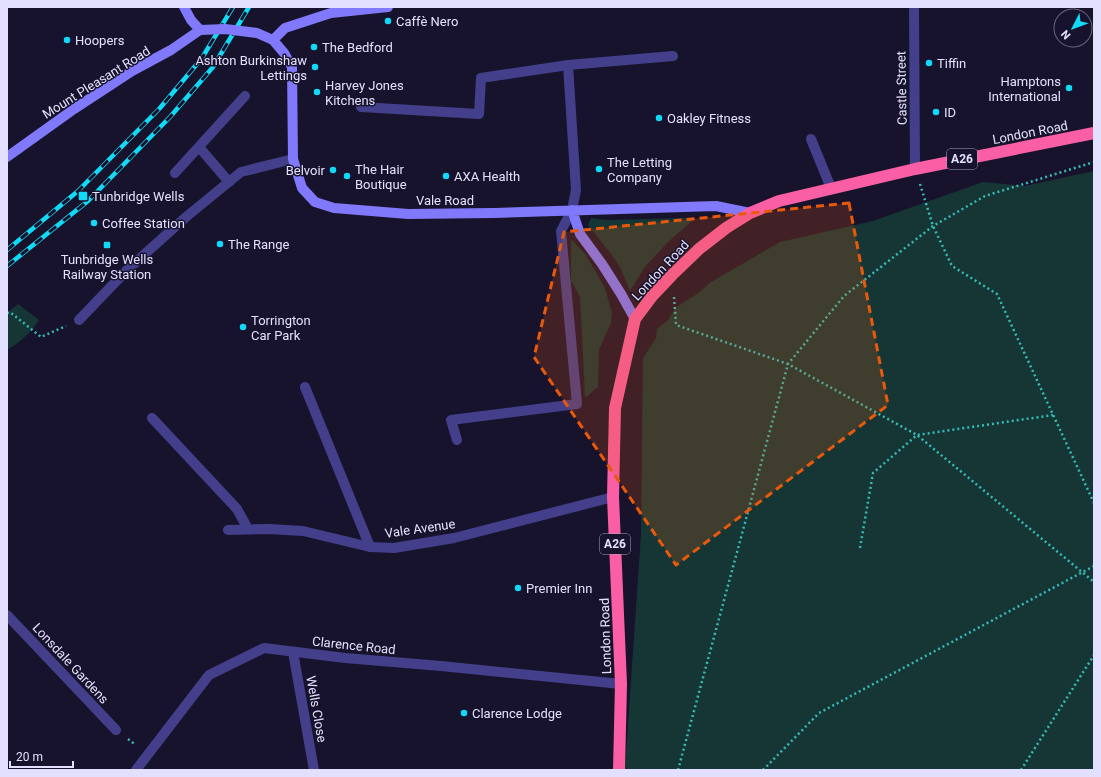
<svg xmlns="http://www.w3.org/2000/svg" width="1101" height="777" viewBox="0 0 1101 777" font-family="Roboto,sans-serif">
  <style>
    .green { fill: #163636 }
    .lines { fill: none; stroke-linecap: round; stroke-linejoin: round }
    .path { stroke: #35bcb8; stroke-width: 2.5; stroke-dasharray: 2 3; stroke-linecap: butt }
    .lane { stroke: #443f8a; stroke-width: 10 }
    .street { stroke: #443f8a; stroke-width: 10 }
    .secondary { stroke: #8079fb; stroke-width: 10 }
    .highway { stroke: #fa5ea4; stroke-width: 12 }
    .rail-casing { stroke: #11daf8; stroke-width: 4.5 }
    .rail { stroke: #18132c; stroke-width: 3; stroke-dasharray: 9; stroke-linecap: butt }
    .secondary-bridge { stroke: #8079fb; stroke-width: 10 }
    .marked { fill: #e8590c; fill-opacity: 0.2; stroke: #e8590c; stroke-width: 3; stroke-dasharray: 8 5; stroke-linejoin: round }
    .poi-dot { fill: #11daf8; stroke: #18132c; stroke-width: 1.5 }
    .labels { text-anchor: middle; stroke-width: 3; stroke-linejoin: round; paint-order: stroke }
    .shield { fill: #18132c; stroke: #a6a2bf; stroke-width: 1 }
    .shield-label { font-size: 12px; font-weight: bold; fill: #e3dffe }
    .poi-label { font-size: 13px; fill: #e3dffe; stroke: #18132c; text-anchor: start }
    .street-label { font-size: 13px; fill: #e3dffe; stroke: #18132c }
  </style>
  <rect width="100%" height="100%" fill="#18132c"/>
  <!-- green -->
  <path class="green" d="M1094 171V770H625L641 534 643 358 656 338 657 329 668 320 676 307 697 294 711 282 780 242 873 221 983 182 1025 186Z
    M591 218 606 220 687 218 693 220 667 243 645 267 630 291 620 267 611 254 588 225Z
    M571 239 586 255 605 288 612 313 611 323 599 350 598 387 585 398 580 297 571 281Z
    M18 304 39 320C31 333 19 343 7 350V313Z"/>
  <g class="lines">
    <!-- path -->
    <path class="path" d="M920 184 933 226 952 266 997 294 1094 503
      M674 297 676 325 788 364 917 435 1094 582
      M7 313 10 312 41 337 66 326
      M860 548 873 473 917 435 1053 415
      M128 739 136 745
      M678 770 788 364 844 296 933 226 985 196 1094 162
      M763 770 819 713 1094 566
      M1021 770 1094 655"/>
    <!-- lane -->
    <path class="lane" d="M361 107 479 114 481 78 568 65 673 56
      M811 139 831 188
      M199 147 229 182
      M175 173 245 96
      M305 387 370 547
      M152 418 237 509 248 529
      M457 440 451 420 577 404 561 231 572 210 576 190 568 65"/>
    <!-- street -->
    <path class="street" d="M914 7 915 169
      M79 320 127 270 186 217 241 172 293 159
      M228 530 269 529 303 531 370 547 394 548 454 538 613 497
      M7 615 116 730
      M293 652 314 770
      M136 770 209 675 264 648 345 658 441 666 621 684"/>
    <!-- secondary -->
    <path class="secondary" d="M388 7 331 13 285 28 273 40 284 53 292 67 293 159 302 188 315 202 334 208 408 214 494 213 716 206 750 213
      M7 157 74 109 132 71 171 50 200 30 191 20 184 7
      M572 210 580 234 602 264 621 294 635 319"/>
    <!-- highway -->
    <path class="highway" d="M619 770 621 684 613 497 615 408 635 319 653 295 672 275 699 249 726 228 750 213 779 201 915 169 1094 133"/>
    <defs>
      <path id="rail" d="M7 250 78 191 160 108 202 58 233 7
        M7 266 88 201 170 117 213 67 249 7"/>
    </defs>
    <!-- rail casing -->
    <use href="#rail" class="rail-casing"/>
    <!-- rail -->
    <use href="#rail" class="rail"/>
    <!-- secondary-bridge -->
    <path class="secondary-bridge" d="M200 30 225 29 257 33 273 40"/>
  </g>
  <!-- marked area -->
  <path class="marked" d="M849 203 888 405 676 565 534 357 564 232Z"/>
  <!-- markers -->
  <g class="poi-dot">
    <circle cx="388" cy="21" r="4"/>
    <circle cx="67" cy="40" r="4"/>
    <circle cx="314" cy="47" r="4"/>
    <circle cx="929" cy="63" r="4"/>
    <circle cx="315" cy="67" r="4"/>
    <circle cx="1069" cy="88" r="4"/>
    <circle cx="317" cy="92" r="4"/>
    <circle cx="936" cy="112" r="4"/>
    <circle cx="659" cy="118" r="4"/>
    <circle cx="599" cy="169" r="4"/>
    <circle cx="333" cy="170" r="4"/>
    <circle cx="347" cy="176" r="4"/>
    <circle cx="446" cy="176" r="4"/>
    <rect x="78" y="191" width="10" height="10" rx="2"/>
    <circle cx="94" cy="223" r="4"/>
    <circle cx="220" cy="244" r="4"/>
    <rect x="103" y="241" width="8" height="8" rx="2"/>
    <circle cx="243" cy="327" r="4"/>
    <circle cx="518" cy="588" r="4"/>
    <circle cx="464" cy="713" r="4"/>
  </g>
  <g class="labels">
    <!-- shield labels -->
    <g class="shield">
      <rect x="947" y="149" width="30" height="20" rx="3"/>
      <rect x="600" y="534" width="30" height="20" rx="3"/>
    </g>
    <g class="shield-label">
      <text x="962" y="163">A26</text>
      <text x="615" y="548">A26</text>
    </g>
    <!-- poi labels -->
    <g class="poi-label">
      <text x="396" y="26">Caffè Nero</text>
      <text x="75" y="45">Hoopers</text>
      <text x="322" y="52">The Bedford</text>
      <text x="307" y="65" text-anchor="end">Ashton Burkinshaw<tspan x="307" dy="15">Lettings</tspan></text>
      <text x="937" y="68">Tiffin</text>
      <text x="1061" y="86" text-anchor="end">Hamptons<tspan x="1061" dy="15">International</tspan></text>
      <text x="325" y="90">Harvey Jones<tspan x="325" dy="15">Kitchens</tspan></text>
      <text x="944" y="117">ID</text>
      <text x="667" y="123">Oakley Fitness</text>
      <text x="607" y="167">The Letting<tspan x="607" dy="15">Company</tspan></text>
      <text x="355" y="174">The Hair<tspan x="355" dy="15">Boutique</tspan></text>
      <text x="325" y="175" text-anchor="end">Belvoir</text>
      <text x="454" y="181">AXA Health</text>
      <text x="92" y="201">Tunbridge Wells</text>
      <text x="102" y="228">Coffee Station</text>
      <text x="228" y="249">The Range</text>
      <text x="107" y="264" text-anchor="middle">Tunbridge Wells<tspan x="107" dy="15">Railway Station</tspan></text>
      <text x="251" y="325">Torrington<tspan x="251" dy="15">Car Park</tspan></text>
      <text x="526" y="593">Premier Inn</text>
      <text x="472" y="718">Clarence Lodge</text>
    </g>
    <!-- street labels -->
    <g class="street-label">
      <text transform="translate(96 82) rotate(-32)" y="5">Mount Pleasant Road</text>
      <text transform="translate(901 88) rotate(-91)" y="5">Castle Street</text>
      <text transform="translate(1030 132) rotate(-11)" y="5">London Road</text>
      <text x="445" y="205">Vale Road</text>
      <text transform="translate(660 270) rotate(-47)" y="5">London Road</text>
      <text transform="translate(420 528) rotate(-8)" y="5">Vale Avenue</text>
      <text transform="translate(605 636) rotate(-92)" y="5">London Road</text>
      <text transform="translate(354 645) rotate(6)" y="5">Clarence Road</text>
      <text transform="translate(71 663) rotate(47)" y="5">Lonsdale Gardens</text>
      <text transform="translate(317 709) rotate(80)" y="5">Wells Close</text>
    </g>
  </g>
  <!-- border -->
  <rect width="1101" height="777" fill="none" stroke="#e3dffe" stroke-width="16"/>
  <!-- north arrow -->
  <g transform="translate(1073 28) rotate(228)"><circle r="19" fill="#18132c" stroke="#696580"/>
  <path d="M0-3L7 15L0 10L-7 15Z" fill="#11daf8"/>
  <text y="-6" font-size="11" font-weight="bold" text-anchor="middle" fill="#e3dffe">N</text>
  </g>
  <!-- scale -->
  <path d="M10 761v6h63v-6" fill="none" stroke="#e3dffe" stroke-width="2"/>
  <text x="16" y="761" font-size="12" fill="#e3dffe" stroke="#18132c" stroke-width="3" paint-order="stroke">20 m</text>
</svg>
